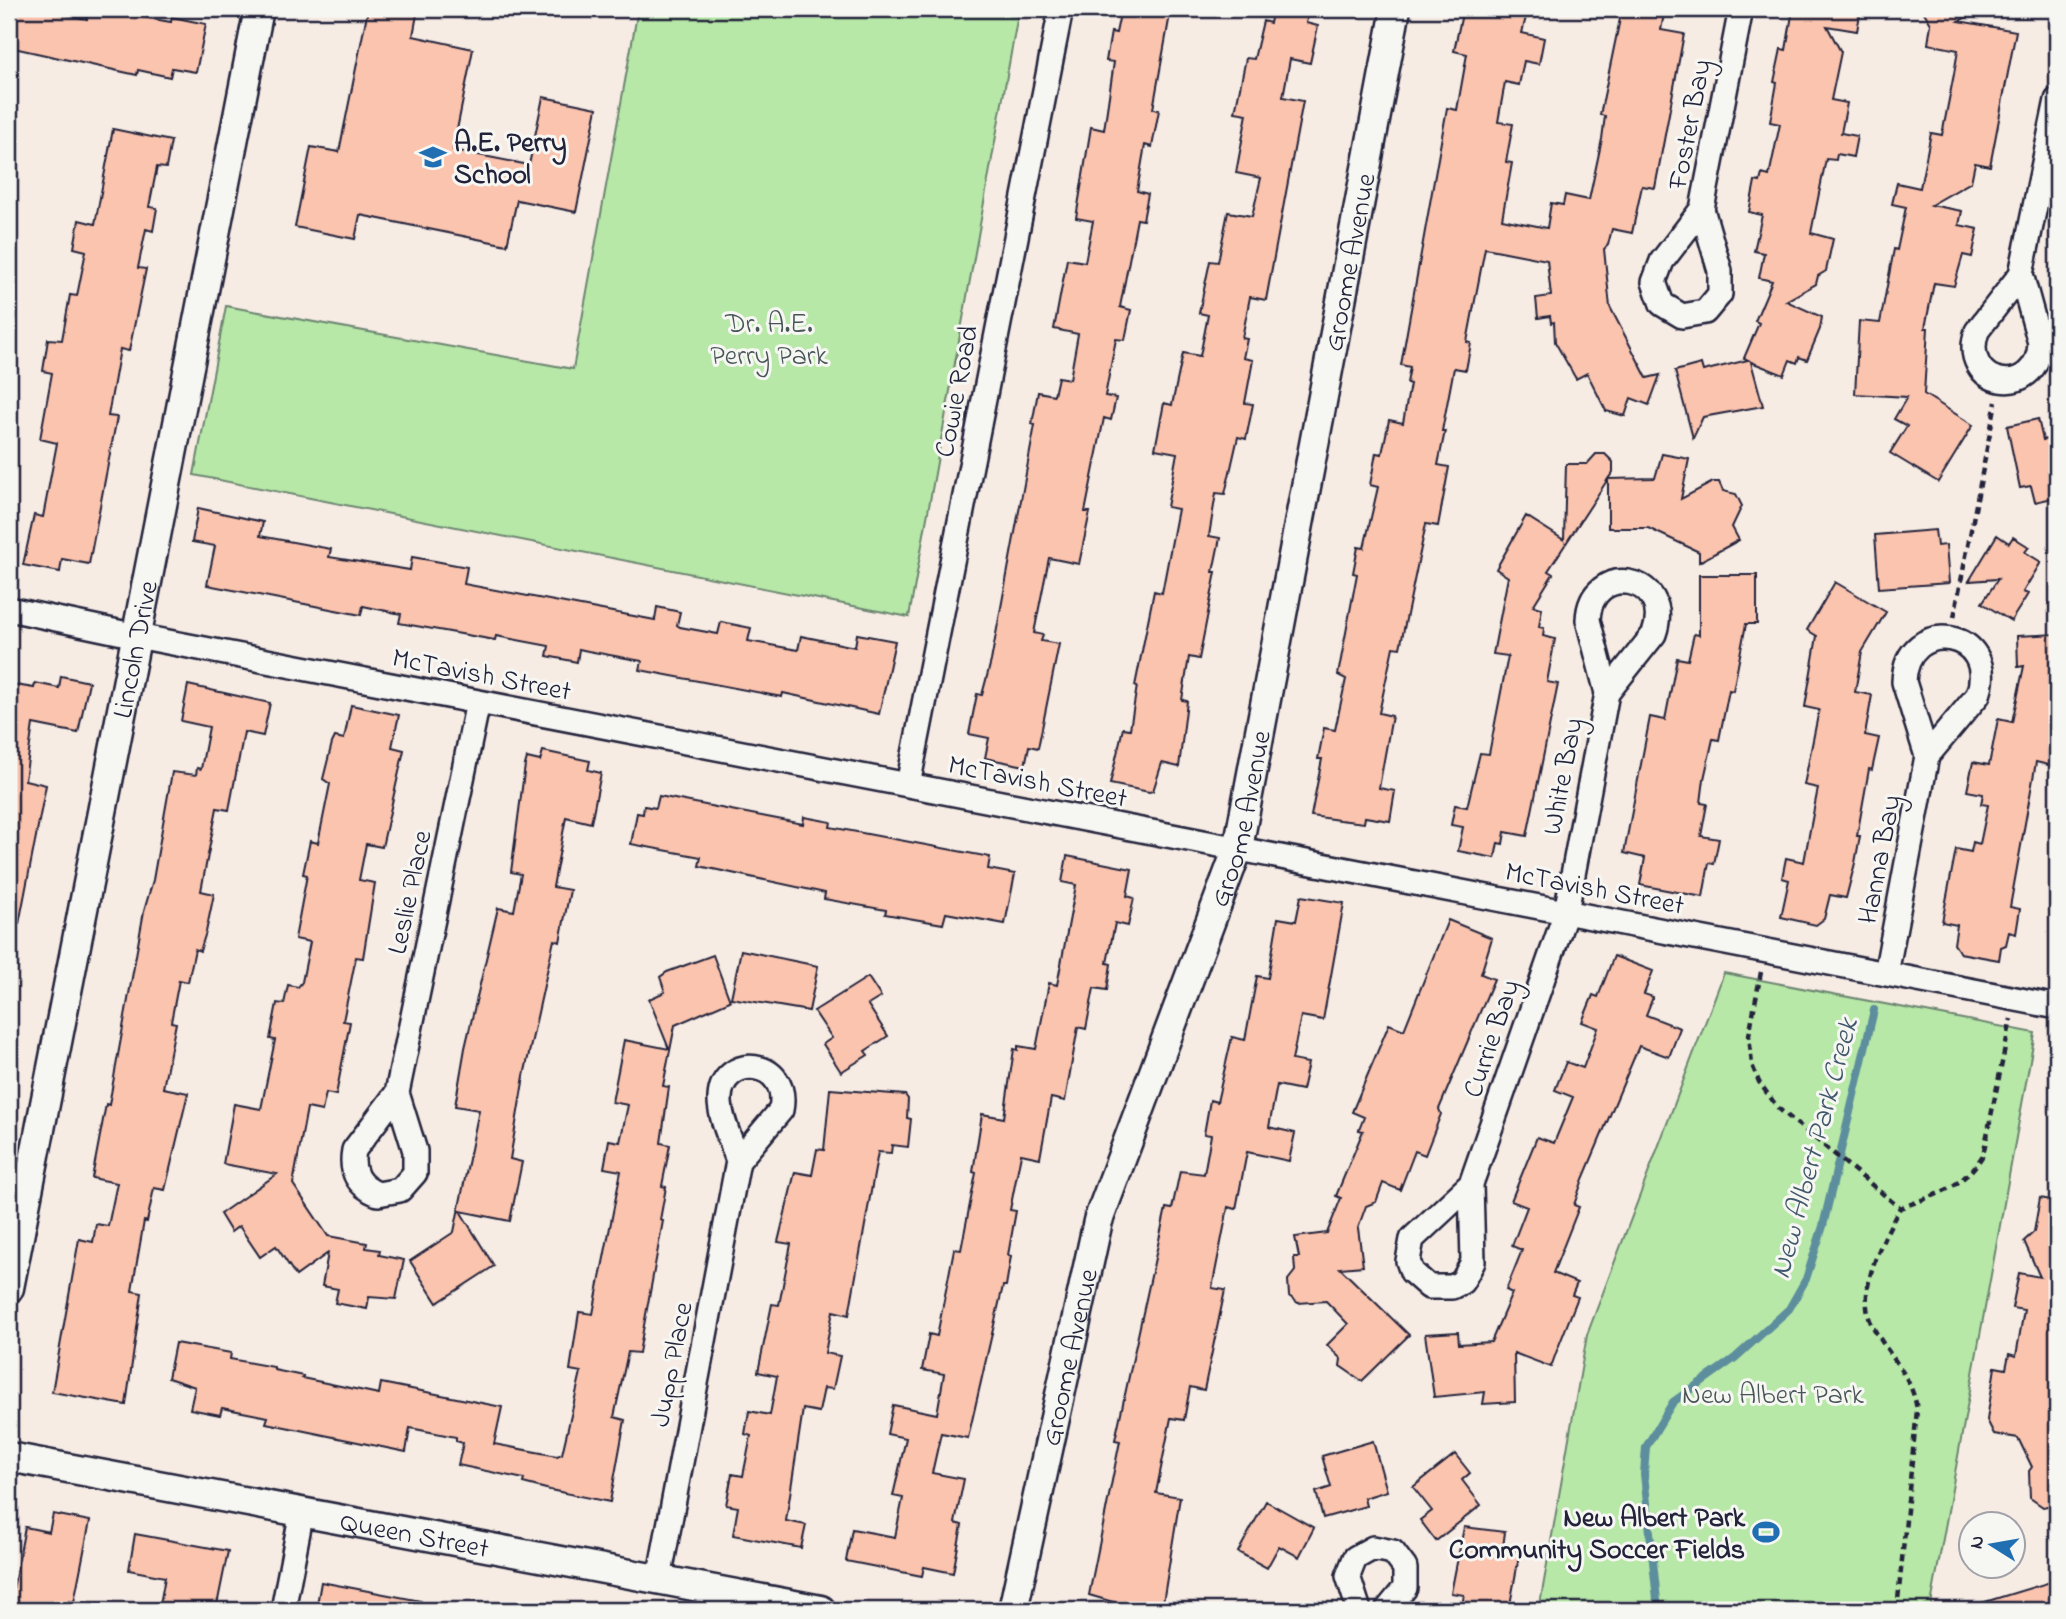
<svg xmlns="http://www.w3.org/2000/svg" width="2066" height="1619" viewBox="0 0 2066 1619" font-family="'Indie Flower',sans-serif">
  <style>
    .green { fill: #b7e8a7; stroke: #6c8571; stroke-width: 2 }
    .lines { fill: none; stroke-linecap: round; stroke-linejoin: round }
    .stream { stroke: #5d8e9d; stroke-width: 8 }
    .building { fill: #fbc4ae; stroke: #22223b; stroke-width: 2 }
    .minor-casing { stroke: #22223b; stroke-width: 28 }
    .tertiary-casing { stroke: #22223b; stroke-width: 33 }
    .path { stroke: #22223b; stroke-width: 4.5; stroke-dasharray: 7 5; stroke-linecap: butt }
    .minor { stroke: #f6f6f2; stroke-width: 23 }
    .tertiary { stroke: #f6f6f2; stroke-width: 28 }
    .labels { text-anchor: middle; stroke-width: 6; stroke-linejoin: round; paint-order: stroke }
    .street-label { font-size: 28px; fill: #22223b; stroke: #f6f6f2 }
    .poi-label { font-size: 28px; font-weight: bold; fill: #22223b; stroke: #f6f6f2; text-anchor: start }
    .park-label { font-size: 28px; fill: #475456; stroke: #f6f6f2 }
    .water-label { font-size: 30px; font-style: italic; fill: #40586c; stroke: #f6f6f2 }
  </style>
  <rect width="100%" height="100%" fill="#f7ece4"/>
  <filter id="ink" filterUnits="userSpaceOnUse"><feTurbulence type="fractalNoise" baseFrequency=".0143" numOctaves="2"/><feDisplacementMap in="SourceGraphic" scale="14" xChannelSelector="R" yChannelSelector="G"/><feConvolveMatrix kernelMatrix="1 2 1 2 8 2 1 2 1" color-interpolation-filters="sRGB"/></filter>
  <g filter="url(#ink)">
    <!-- green -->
    <path class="green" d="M638 9H1019L909 617 194 475 226 306 573 369Z
      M1724 973 2035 1033 1930 1610H1539L1587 1335Z"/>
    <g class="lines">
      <!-- stream -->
      <path class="stream" d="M1658 1610 1644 1474 1646 1447 1673 1402 1735 1358 1789 1309 1806 1279 1823 1226 1874 1010"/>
    </g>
    <!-- building -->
    <path class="building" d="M9 9H37L87 19 88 9H119V13L171 22 172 17 206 24 196 72 172 68 170 77 138 70 137 75 9 47 13 27 9 26Z
      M368 9H418L413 36 473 49 453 150 529 165 543 97 597 108 576 212 517 200 507 245 360 215 355 239 295 227 311 147 339 152Z
      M1121 9H1171L1153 109 1159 110 1152 147 1145 145 1137 191 1148 194 1143 220 1137 219 1120 307 1131 310 1125 340 1116 339 1105 396 1116 398 1111 420 1104 418 1085 512H1090L1079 564 1049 558 1034 633 1043 635 1041 641 1059 644 1038 748 1029 746 1025 766 985 758 989 738 969 734 977 694 982 695 991 661 1035 425 1032 424 1038 392 1054 395 1058 377 1070 379 1078 334 1054 329 1067 259 1085 262 1093 221 1076 218 1091 127 1104 130 1114 62 1106 61 1111 32 1116 33Z
      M1273 9H1309L1306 23 1318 26 1310 63 1290 59 1283 97 1303 101 1266 300 1250 297 1242 338 1247 339 1243 358 1253 360 1245 403 1253 404 1246 439 1238 437 1225 494 1216 493 1209 536 1220 538 1213 572H1216L1199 659 1189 657 1182 700 1187 701 1179 767 1162 763 1153 791 1149 792 1110 784 1123 728 1130 729 1137 686H1135L1154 591 1162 593 1178 509 1167 507 1177 453 1155 449 1164 403 1172 405 1183 353 1200 356 1208 315 1199 313 1210 261 1218 262 1228 212 1252 216 1261 178 1236 173 1247 114 1235 112 1246 58 1254 59 1263 21 1270 23Z
      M1463 9H1528L1522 33 1544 38 1539 64 1524 61 1519 85 1505 82 1498 122 1513 124 1506 162 1512 163 1502 219 1547 228 1551 203 1563 205 1565 195 1589 200 1602 139 1605 116 1600 115 1622 9H1665L1661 30 1684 34 1655 188 1642 186 1632 233 1612 229 1608 245 1604 249 1610 307 1647 378 1660 375 1649 405 1631 398 1625 416 1606 411 1587 373 1576 379 1555 342 1554 322 1551 323 1550 316 1538 318 1536 298 1551 296 1547 260 1485 248 1467 342 1471 343 1466 370 1454 368 1442 431H1445L1438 465 1449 467 1438 526 1426 524 1400 648 1393 647 1379 713 1392 716 1379 788 1395 791 1390 821 1365 817 1364 823 1339 820 1311 816 1322 759H1318L1324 728 1335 730 1346 679 1338 675 1357 574 1353 573 1358 547 1364 548 1378 487 1370 485 1376 453 1382 454 1389 420 1403 423 1410 384 1407 383 1410 367 1401 365 1447 108 1457 110 1467 54 1454 51Z
      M1793 9H1861L1857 31 1827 26 1841 52 1831 100 1847 103 1841 133 1857 136 1853 157 1837 154 1836 160 1826 159 1811 233 1833 239 1826 271 1818 276 1816 284 1786 301 1822 317 1820 329 1807 360 1799 357 1797 363 1790 360 1784 375 1751 362 1763 406 1703 417 1693 438 1675 371 1701 364 1703 371 1748 360 1744 358 1759 323 1755 321 1772 281 1759 278 1764 253 1754 251 1762 215 1749 212 1755 181 1760 182 1762 174 1769 176 1780 124 1770 122 1777 83 1774 82 1781 49 1786 50Z
      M1922 9H1981L1959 21 2016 31 1990 166 1975 163 1971 182 1931 205 1962 211 1959 225 1978 229 1972 257 1963 255 1954 286 1934 283 1925 328H1928L1924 394 1973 425 1938 482 1890 453 1907 426 1894 419 1907 397 1855 394 1859 321 1880 323 1894 249 1897 250 1906 207 1892 204 1897 183 1920 188 1931 133 1942 135 1954 74 1958 50 1928 44 1931 24Z
      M113 129 171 141 166 168 157 167 149 207 157 208 153 231 146 229 138 268 146 269 129 351 120 349 108 416 117 417 89 564 62 559 60 572 23 565 34 515 43 517 57 443 40 439 52 373 43 371 48 339 62 340 70 295 77 296 86 251 74 248 79 220 95 224Z
      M2038 419 2043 440 2057 437V497L2035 502 2031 486 2020 488 2007 426Z
      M1596 454H1605L1613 462V472L1608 479 1655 478 1662 454 1689 459 1681 499 1713 482H1719L1723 491 1736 494 1742 506 1732 527 1739 540 1699 562V552L1648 528H1608V479L1548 571 1553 574 1533 606 1542 608 1539 627 1544 628 1543 636 1555 639 1547 682 1558 684 1527 836 1505 832 1503 844 1498 843 1495 858 1458 851 1463 827 1451 825 1455 805 1467 807 1480 753 1489 754 1508 656 1493 654 1508 577 1496 569 1526 516 1564 540 1566 464H1587Z
      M198 508 263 522 260 536 331 549 329 557 410 570 412 557 435 561 467 567 464 584 655 620 657 607 680 612 677 625 680 627 718 634 721 622 751 628 748 641 798 650 801 636 855 647 857 634 895 641 879 714 783 693 782 697 640 670 642 661 588 651 579 649 577 662 547 656 549 646 496 636 495 640 399 623 401 614 363 606 361 615 207 585 215 546 192 542Z
      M1935 530 1937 546 1946 545 1949 583 1879 588 1875 535Z
      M1997 535 2009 543 2013 537 2029 547 2025 552 2041 562 2023 592 2028 594 2011 621 1982 603 1998 579 1969 581Z
      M1699 575H1757V624H1746L1733 691 1729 690 1719 740 1713 739 1704 779 1701 803 1707 804 1701 836 1719 839 1714 864 1709 863 1703 897 1640 885 1645 858 1624 853 1650 717 1665 720 1677 658 1688 660 1694 634 1699 635Z
      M1835 582 1886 612 1862 652 1855 692 1872 695 1865 735 1879 738 1872 770 1869 769 1857 836H1860L1855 863 1846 898 1830 895 1824 919 1816 925 1781 917 1789 880 1782 878 1786 858 1804 862 1809 835 1818 788 1804 785 1819 710 1805 707 1817 636 1807 630Z
      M2057 634V767L2036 762 2010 907 2020 909 2016 934 2009 932 2006 945 2001 947 1999 960 1960 953 1954 944 1957 925 1942 922 1956 849 1971 852 1973 842 1980 844 1988 805 1981 804 1983 794 1967 791 1973 762 1989 765 1998 719 2012 722 2024 666 2018 667 2017 636Z
      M61 676 89 682 78 733 33 724 25 780 46 785 19 924 9 923V754L12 735 9 734V684L34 688 35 683 59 688Z
      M188 685 270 703 263 736 244 732 229 810 217 808 201 891 214 894 206 932 200 951 195 949 188 982 179 980 171 1022 176 1023 163 1088 188 1093 165 1190 154 1188 147 1222 144 1221 132 1291 142 1293 126 1405 52 1392 79 1239 93 1242 96 1224 108 1226 117 1183 92 1178 106 1104 109 1105 144 911 153 880 172 772 196 775 197 768 201 769 209 727 181 721Z
      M351 705 399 715 392 747 404 750 382 847 366 844 359 880 375 883 363 958 356 957 343 1021 350 1022 336 1095 326 1093 322 1111 307 1108 293 1184 328 1236 367 1243 366 1248 380 1250 379 1255 404 1260 396 1299 369 1297 367 1309 335 1303 338 1289 322 1286 328 1253 296 1276 276 1246 260 1257 239 1226 231 1232 220 1214 277 1174 223 1164 234 1104 261 1109 275 1040 270 1039 277 1003 284 1004 288 985 298 987 302 982 310 942 295 939 307 875 303 874 310 841 318 843 330 784 323 779 332 743 335 737 344 739Z
      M543 751 590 761 588 770 601 773 591 823 566 817 553 887 570 890 560 942 554 940 524 1076 510 1159 522 1162 510 1221 460 1211 494 1266 437 1303 410 1261 454 1232 479 1110 455 1106 465 1048 498 908 514 911 521 874 511 872 525 765 527 758 540 761Z
      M659 796 803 824 804 817 831 822 830 827 990 857 988 869 1015 874 1005 924 946 913 943 924 885 914 886 910 824 899 825 893 699 866 701 857 631 844 637 813 643 814 644 806 656 808Z
      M1067 856 1132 869 1127 896 1134 898 1128 926 1115 923 1107 963 1111 964 1107 990 1094 988 1086 1029 1078 1027 1065 1101 1051 1098 1040 1158 1021 1154 1010 1210 1016 1211 1008 1255 1011 1256 1006 1286H1003L968 1438 941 1433 932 1473 964 1479 955 1523 962 1525 953 1573 924 1567 922 1576 846 1561 852 1529 895 1537 903 1498 893 1496 906 1438 887 1434 893 1405 937 1414 944 1374 922 1370 929 1334 937 1336 954 1249 961 1250 976 1173 973 1172 982 1114 1004 1118 1014 1049 1018 1050V1046L1036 1049 1049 983 1057 985 1076 885 1062 882Z
      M1301 896 1344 903 1323 1020 1301 1016 1292 1060 1308 1063 1302 1090 1277 1085 1269 1127 1295 1133 1289 1161 1247 1152 1236 1209 1228 1207 1212 1288 1225 1290 1204 1390 1190 1387 1184 1420 1171 1418 1156 1493 1180 1497 1162 1609 1113 1602 1089 1595 1120 1441 1115 1440 1166 1208 1172 1209 1180 1171 1204 1174 1211 1135 1204 1134 1210 1100 1217 1102 1232 1037 1245 1040 1257 976 1268 978 1278 918 1296 921Z
      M1448 920 1492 938 1481 974 1494 979 1439 1109 1441 1114 1425 1155 1415 1151 1400 1190 1383 1183 1376 1202 1366 1206 1358 1228 1363 1266 1340 1268 1409 1335 1362 1381 1340 1366 1341 1359 1327 1345 1348 1324 1326 1301 1298 1303 1289 1296 1288 1280 1295 1271 1294 1257H1299L1295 1237 1327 1233 1341 1198 1336 1196 1363 1131 1359 1130 1364 1117 1352 1112 1389 1024 1404 1030Z
      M741 950 818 966 809 1011 731 998Z
      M713 955 730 1001 675 1025 663 1086 669 1087 661 1143 670 1145 662 1186 666 1187 660 1220 663 1221 639 1353 628 1352 614 1417 625 1420 610 1502 550 1490 523 1483 524 1479 458 1465 463 1443 456 1441V1437L410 1428 406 1452 266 1423 268 1417 222 1408 220 1415 190 1409 195 1387 168 1378 175 1343 231 1353 230 1359 274 1367V1370L303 1376 302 1378 379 1394 381 1383 502 1407 494 1444 557 1456 562 1454 581 1372 570 1370 579 1312 593 1314 621 1171 604 1168 609 1140 620 1142 628 1105 612 1102 624 1040 669 1049 649 999 665 992 660 977 667 972Z
      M1614 956 1653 971 1644 994 1653 997 1646 1015 1680 1028 1669 1057 1639 1046 1583 1179 1574 1205 1579 1207 1553 1273 1577 1283 1572 1295 1578 1297 1556 1353 1551 1367 1514 1353 1515 1402 1483 1404 1485 1392 1434 1397 1425 1334 1458 1332 1459 1344 1491 1342 1512 1293 1506 1290 1522 1250 1512 1246 1527 1207 1511 1201 1537 1137 1554 1143 1573 1097 1555 1090 1566 1062 1583 1068 1598 1028 1582 1022 1593 995 1598 997Z
      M868 977 881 997 868 1005 888 1036 865 1051 868 1055 841 1072 823 1044 832 1038 814 1011Z
      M830 1089 905 1095 908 1099 907 1118 911 1119 908 1147 892 1145 891 1153 878 1152 849 1315 833 1311 825 1353 840 1356 833 1389 824 1388 819 1412 803 1409 786 1521 806 1525 801 1548 733 1535 738 1507 726 1505 732 1474 743 1476 751 1436 745 1434 749 1411 770 1415 777 1376 758 1372 772 1304 779 1305 791 1244 778 1242 795 1172 812 1175 817 1149 824 1150Z
      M2040 1198 2057 1201 2055 1394 2057 1398V1504L2043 1507 2030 1498 2029 1471 2032 1467 2018 1438 1994 1434 1987 1420 1995 1367 2006 1369 2009 1354 2016 1356 2024 1310 2012 1308 2019 1273 2040 1277 2024 1241 2034 1232Z
      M1373 1441 1387 1491 1364 1498 1366 1506 1323 1518 1316 1492 1331 1487 1322 1456Z
      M1455 1454 1470 1473 1462 1480 1481 1505 1436 1541 1420 1520 1432 1511 1413 1487Z
      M1266 1501 1314 1528 1299 1557 1279 1546 1267 1568 1238 1552Z
      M53 1514 90 1521 74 1602 67 1601 65 1610H9L25 1527 49 1532Z
      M1464 1527 1505 1532 1503 1547 1520 1551 1509 1610H1461L1464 1595 1451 1593Z
      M135 1534 228 1551 216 1610H159L165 1577 129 1570Z
      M2057 1580V1610H1976L1975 1605Z
      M321 1582 421 1601 420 1610H316Z"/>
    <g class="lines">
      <defs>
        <path id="minor" d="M1702 209 1720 271V294L1705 312 1682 316 1662 304 1654 282 1662 261 1702 209 1741 9
          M2021 274 2040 343C2038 401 1958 388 1977 331L2021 274 2057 100
          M9 609 137 636 2057 1007
          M908 785 1061 9
          M1886 974 1927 756 1904 682C1906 614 2000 630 1978 695L1927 756
          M397 1093 415 1151V1173L400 1190 378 1194C358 1186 350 1172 354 1150L397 1093 478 702
          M1471 1184 1412 1239 1408 1261 1412 1272 1429 1287H1452L1462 1282 1473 1262 1471 1184 1566 912 1607 693 1588 620C1590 560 1675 575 1654 634L1607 693
          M659 1579 738 1161C732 1142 719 1117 720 1098 722 1053 791 1058 781 1110L738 1161
          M283 1610 302 1511
          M1359 1610 1348 1576 1355 1558 1373 1548 1393 1552 1405 1568V1588L1387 1610"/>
        <g id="tertiary">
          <path id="s1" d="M9 1288 259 9"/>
          <path id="s2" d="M9 1457 821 1610"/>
          <path id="s3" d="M1013 1610 1098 1221 1238 848 1396 9"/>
        </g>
      </defs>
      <!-- minor casing -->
      <use href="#minor" class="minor-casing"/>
      <!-- tertiary casing -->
      <use href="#tertiary" class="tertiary-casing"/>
      <!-- path -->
      <path class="path" d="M1954 617 1996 402
        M1761 972 1749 1035 1752 1065 1759 1082 1778 1108 1900 1208
        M1897 1610 1917 1410C1912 1374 1888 1356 1872 1325 1855 1292 1883 1238 1900 1208 1935 1195 1962 1189 1983 1155L2011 1019"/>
      <!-- minor -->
      <use href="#minor" class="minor"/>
      <!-- tertiary -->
      <use href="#tertiary" class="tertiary"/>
    </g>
  </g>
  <!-- icons -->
  <defs>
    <symbol id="school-bare" viewBox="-9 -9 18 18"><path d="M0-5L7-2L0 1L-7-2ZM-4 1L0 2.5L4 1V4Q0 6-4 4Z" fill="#1f6fb2" stroke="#f6f6f2" stroke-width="2.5" paint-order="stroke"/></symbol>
    <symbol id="stadium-bare" viewBox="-9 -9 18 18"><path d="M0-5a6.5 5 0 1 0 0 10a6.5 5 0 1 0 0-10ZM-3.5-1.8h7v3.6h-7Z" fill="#1f6fb2" stroke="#f6f6f2" stroke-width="2.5" paint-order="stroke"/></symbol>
  </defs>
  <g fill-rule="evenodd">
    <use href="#school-bare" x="414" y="138" width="38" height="38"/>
    <use href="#stadium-bare" x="1747" y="1513" width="38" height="38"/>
  </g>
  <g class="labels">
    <!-- street labels -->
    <g class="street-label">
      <text transform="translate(1688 124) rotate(-79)" y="10">Foster Bay</text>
      <text dy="10" stroke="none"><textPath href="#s3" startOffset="1393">Groome Avenue</textPath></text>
      <text transform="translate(955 391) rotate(-79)" y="10">Cowie Road</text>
      <text dy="10" stroke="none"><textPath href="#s1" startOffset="651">Lincoln Drive</textPath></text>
      <text transform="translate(482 673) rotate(11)" y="10">McTavish Street</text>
      <text transform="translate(1561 776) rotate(-79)" y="10">White Bay</text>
      <text transform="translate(1038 780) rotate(11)" y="10">McTavish Street</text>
      <text dy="10" stroke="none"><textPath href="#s3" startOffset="826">Groome Avenue</textPath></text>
      <text transform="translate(1878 859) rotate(-79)" y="10">Hanna Bay</text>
      <text transform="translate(1595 887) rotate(11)" y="10">McTavish Street</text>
      <text transform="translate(408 892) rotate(-78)" y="10">Leslie Place</text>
      <text transform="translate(1490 1038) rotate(-71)" y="10">Currie Bay</text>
      <text dy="10" stroke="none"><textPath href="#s3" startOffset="259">Groome Avenue</textPath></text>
      <text transform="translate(670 1364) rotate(-79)" y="10">Jupp Place</text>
      <text dy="10" stroke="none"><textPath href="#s2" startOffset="413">Queen Street</textPath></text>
    </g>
    <!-- poi labels -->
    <g class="poi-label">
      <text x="454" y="151">A.E. Perry<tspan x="454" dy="32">School</tspan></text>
      <text x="1745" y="1526" text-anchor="end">New Albert Park<tspan x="1745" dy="32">Community Soccer Fields</tspan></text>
    </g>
    <!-- park labels -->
    <g class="park-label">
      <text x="769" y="332">Dr. A.E.<tspan x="769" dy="32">Perry Park</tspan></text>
      <text x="1773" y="1403">New Albert Park</text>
    </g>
    <!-- water labels -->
    <g class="water-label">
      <text transform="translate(1813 1148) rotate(-75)" y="10">New Albert Park Creek</text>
    </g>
  </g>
  <!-- margin -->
  <rect width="2066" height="1619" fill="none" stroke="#f6f6f2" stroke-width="35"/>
  <rect x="18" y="18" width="2031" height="1584" fill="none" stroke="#22223b" stroke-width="2.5" filter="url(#ink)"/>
  <!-- north arrow -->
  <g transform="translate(1992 1545) rotate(281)"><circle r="33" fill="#f6f6f2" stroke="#a1a1a9" stroke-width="2"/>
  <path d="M0-5L12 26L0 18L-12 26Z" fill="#1f6fb2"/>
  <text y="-10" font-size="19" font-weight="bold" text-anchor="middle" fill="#22223b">N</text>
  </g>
</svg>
